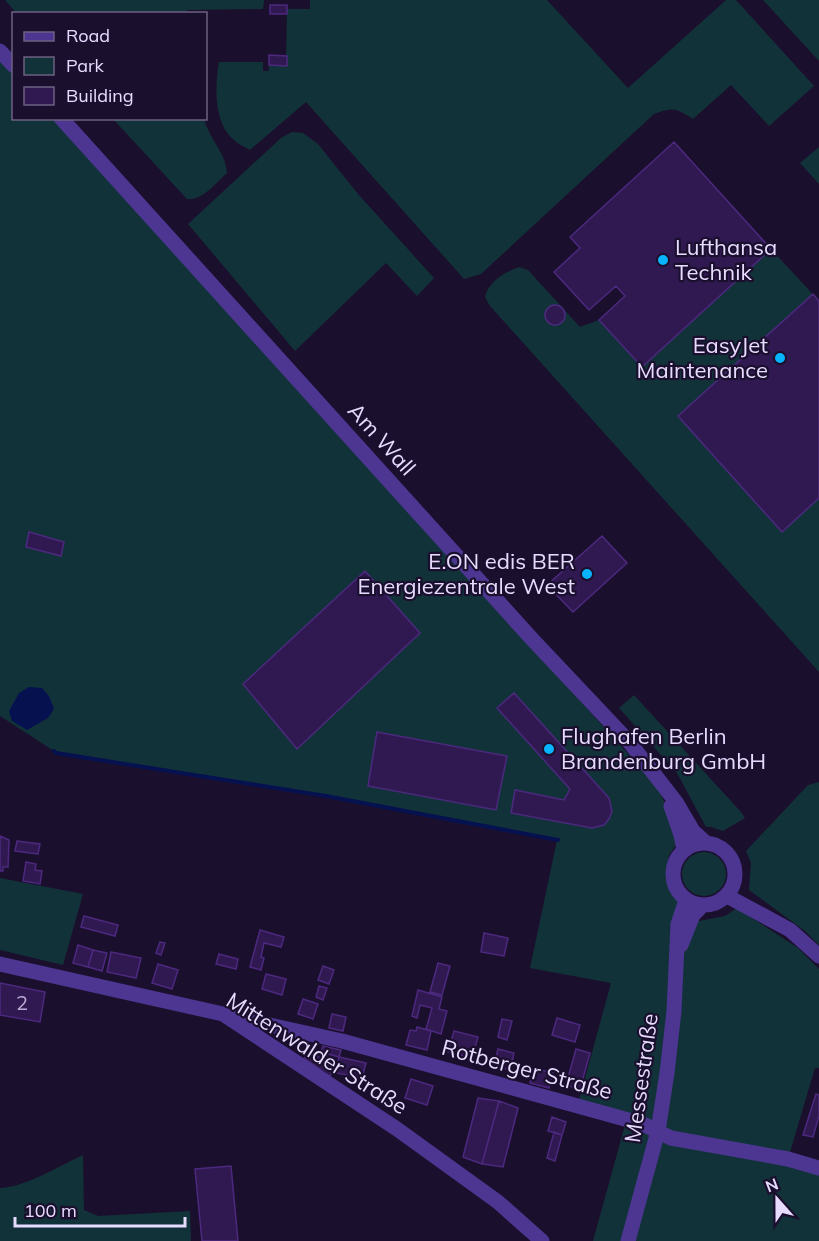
<svg xmlns="http://www.w3.org/2000/svg" width="819" height="1241" viewBox="0 0 819 1241" font-family="Mulish,sans-serif">
  <style>
    .green { fill: #123239 }
    .water { fill: #061250 }
    .lines { fill: none; stroke-linecap: round; stroke-linejoin: round }
    .stream { stroke: #061250; stroke-width: 4 }
    .building { fill: #301951; stroke: #4c297f; stroke-width: 1.5 }
    .minor { stroke: #4c3691; stroke-width: 15 }
    .poi-dot { fill: #08b3ff; stroke: #1b0f2e; stroke-width: 2 }
    .labels { text-anchor: middle; stroke-width: 4.5; stroke-linejoin: round; paint-order: stroke }
    .number-label { font-size: 20px; fill: #b9abd4 }
    .poi-label { font-size: 22px; fill: #e7dcff; stroke: #1b0f2e; text-anchor: start }
    .street-label { font-size: 22px; fill: #e7dcff; stroke: #1b0f2e }
  </style>
  <rect width="100%" height="100%" fill="#1b0f2e"/>
  <!-- green -->
  <path class="green" d="M5 0H264L263 9 187 10 186 13 17 14Z
    M310 0H547L628 88 726 0H736L814 86 769 126 731 85 693 119C676 108 673 107 654 114L481 274 464 279 306 102 250 150C245 147 238 144 234 140 213 122 215 86 219 62H263V71H269V65L286 66 287 9H310Z
    M763 0H819V61Z
    M0 58 13 73 14 118 55 119 657 786C663 800 679 828 676 844 674 850 668 854 668 860 666 886 682 904 699 921L725 916 737 908 798 948 819 969V1068H815L788 1159 819 1168V1241H593L625 1125 579 1100 611 983 530 968 557 840 326 796 54 751 0 716Z
    M113 119H204C209 138 226 153 227 173 216 183 202 201 187 199Z
    M292 132 303 133 318 144 358 194 434 278 417 296 386 263 295 351 188 224 281 138Z
    M819 147V184L800 163Z
    M771 249 819 301V672L490 306 485 297C488 282 505 272 519 267L528 270 580 327 599 320 642 367Z
    M634 695 741 812 745 818 723 831 711 827H706L677 773 619 708Z
    M819 782V945L805 931 749 890 751 863 746 851 808 785Z
    M682 874a22 22 0 1 1 44 0a22 22 0 1 1-44 0Z
    M0 878 83 894 63 965 0 950Z
    M83 1155 84 1210 98 1216 190 1211 191 1241H0V1188C26 1187 59 1166 83 1155Z"/>
  <!-- water -->
  <path class="water" d="M29 687 42 688 49 696 54 709 48 718 27 730 12 721 9 711 19 693Z"/>
  <g class="lines">
    <!-- stream -->
    <path class="stream" d="M54 751 56 753 326 796 558 840"/>
  </g>
  <!-- building -->
  <path class="building" d="M270 5H287V14H270Z
    M269 55 287 56V66L269 65Z
    M674 142 771 249 642 367 599 320 625 296 616 286 589 310 554 272 580 248 570 237Z
    M813 294 819 301V498L782 532 678 416Z
    M545 315a10 10 0 1 1 20 0a10 10 0 1 1-20 0Z
    M29 532 64 542 61 556 26 547Z
    M602 536 627 563 573 612 547 585Z
    M365 571 420 633 297 749 243 684Z
    M514 693 609 798 612 811 609 819 604 825 592 828 511 813 515 790 564 800 570 789 497 708Z
    M377 732 507 756 496 810 368 786Z
    M0 836 9 840 8 867H3V871H0Z
    M17 841 40 844 38 854 15 851Z
    M26 862 36 864 35 870 42 871 40 884 23 881Z
    M84 916 118 925 115 936 81 927Z
    M260 930 284 937 281 947 264 943 261 957 264 958 261 970 250 967Z
    M484 933 508 938 504 956 481 952Z
    M160 942 165 943 161 955 156 953Z
    M78 945 93 950 88 967 73 963Z
    M93 950 107 953 102 971 88 967Z
    M111 952 141 958 136 978 107 972Z
    M219 954 238 959 236 969 216 964Z
    M438 963 450 966 442 995 430 992Z
    M158 964 178 970 172 989 152 983Z
    M323 966 334 970 329 984 318 980Z
    M266 974 286 979 282 995 262 989Z
    M0 983 45 992 40 1022 0 1015Z
    M319 986 327 988 323 1000 316 997Z
    M418 990 442 997 439 1009 447 1011 441 1034 426 1029 432 1008 420 1005 417 1018 412 1016Z
    M303 999 318 1004 313 1019 298 1014Z
    M332 1014 346 1017 343 1031 329 1028Z
    M557 1018 580 1025 575 1042 552 1035Z
    M502 1019 512 1021 507 1040 498 1037Z
    M417 1027 431 1031 427 1050 406 1045 410 1030 416 1031Z
    M454 1031 478 1037 472 1058 448 1052Z
    M323 1046 341 1050 339 1057 321 1052Z
    M498 1049 514 1053 510 1070 494 1066Z
    M576 1049 590 1053 580 1089 566 1085Z
    M310 1051 333 1067 330 1077 304 1058Z
    M339 1057 366 1063 362 1078 336 1073Z
    M534 1068 553 1073 549 1088 530 1083Z
    M411 1079 433 1086 427 1105 405 1098Z
    M816 1094 819 1095V1116L813 1137 803 1135Z
    M478 1098 499 1101 482 1164 463 1157Z
    M499 1101 518 1108 503 1167 482 1164Z
    M552 1117 566 1122 562 1135 548 1131Z
    M554 1132 562 1135 555 1161 547 1158Z
    M231 1166 238 1241H202L195 1169Z"/>
  <g class="lines">
    <!-- minor -->
    <path class="minor" d="M0 51 14 66
      M61 118 532 639 630 743 676 802 693 831 706 843
      M671 806 681 835 684 850
      M673 874a31 31 0 1 1 62 0a31 31 0 1 1-62 0Z
      M727 896 790 930 819 956
      M681 945 693 915 703 905
      M0 964 223 1014 397 1129 498 1202 542 1241
      M233 1017 342 1041 643 1124 671 1138 788 1159 819 1168
      M628 1241 658 1131 667 1073 674 1011 678 924 686 900"/>
  </g>
  <!-- markers -->
  <g class="poi-dot">
    <circle cx="663" cy="260" r="6"/>
    <circle cx="780" cy="358" r="6"/>
    <circle cx="587" cy="574" r="6"/>
    <circle cx="549" cy="749" r="6"/>
  </g>
  <g class="labels">
    <!-- number labels -->
    <g class="number-label">
      <text x="22" y="1010">2</text>
    </g>
    <!-- poi labels -->
    <g class="poi-label">
      <text x="675" y="255">Lufthansa<tspan x="675" dy="25">Technik</tspan></text>
      <text x="768" y="353" text-anchor="end">EasyJet<tspan x="768" dy="25">Maintenance</tspan></text>
      <text x="575" y="569" text-anchor="end">E.ON edis BER<tspan x="575" dy="25">Energiezentrale West</tspan></text>
      <text x="561" y="744">Flughafen Berlin<tspan x="561" dy="25">Brandenburg GmbH</tspan></text>
    </g>
    <!-- street labels -->
    <g class="street-label">
      <text transform="translate(382 439) rotate(48)" y="8">Am Wall</text>
      <text transform="translate(317 1053) rotate(32)" y="8">Mittenwalder Straße</text>
      <text transform="translate(527 1069) rotate(15)" y="8">Rotberger Straße</text>
      <text transform="translate(641 1078) rotate(-82)" y="8">Messestraße</text>
    </g>
  </g>
  <!-- legend -->
  <rect x="12" y="12" width="195" height="108" fill="#1b0f2e" stroke="#6d6182" stroke-width="1.5"/>
  <rect x="24" y="32" width="30" height="9" fill="#4c3691" stroke="#6d6182" stroke-width="1.5"/>
  <text x="66" y="42" font-size="18" fill="#e7dcff">Road</text>
  <rect x="24" y="57" width="30" height="18" fill="#123239" stroke="#6d6182" stroke-width="1.5"/>
  <text x="66" y="72" font-size="18" fill="#e7dcff">Park</text>
  <rect x="24" y="87" width="30" height="18" fill="#301951" stroke="#6d6182" stroke-width="1.5"/>
  <text x="66" y="102" font-size="18" fill="#e7dcff">Building</text>
  <!-- north arrow -->
  <g transform="translate(777 1199) rotate(339)" stroke="#1b0f2e" stroke-width="4.5" paint-order="stroke">
  <path d="M0-4.5L10 22L0 15L-10 22Z" fill="#e7dcff"/>
  <text y="-9" font-size="16" font-weight="bold" text-anchor="middle" fill="#e7dcff">N</text>
  </g>
  <!-- scale -->
  <path d="M15 1217v9h170v-9" fill="none" stroke="#e7dcff" stroke-width="3"/>
  <text x="24" y="1217" font-size="18" fill="#e7dcff" stroke="#1b0f2e" stroke-width="4.5" paint-order="stroke">100 m</text>
</svg>
